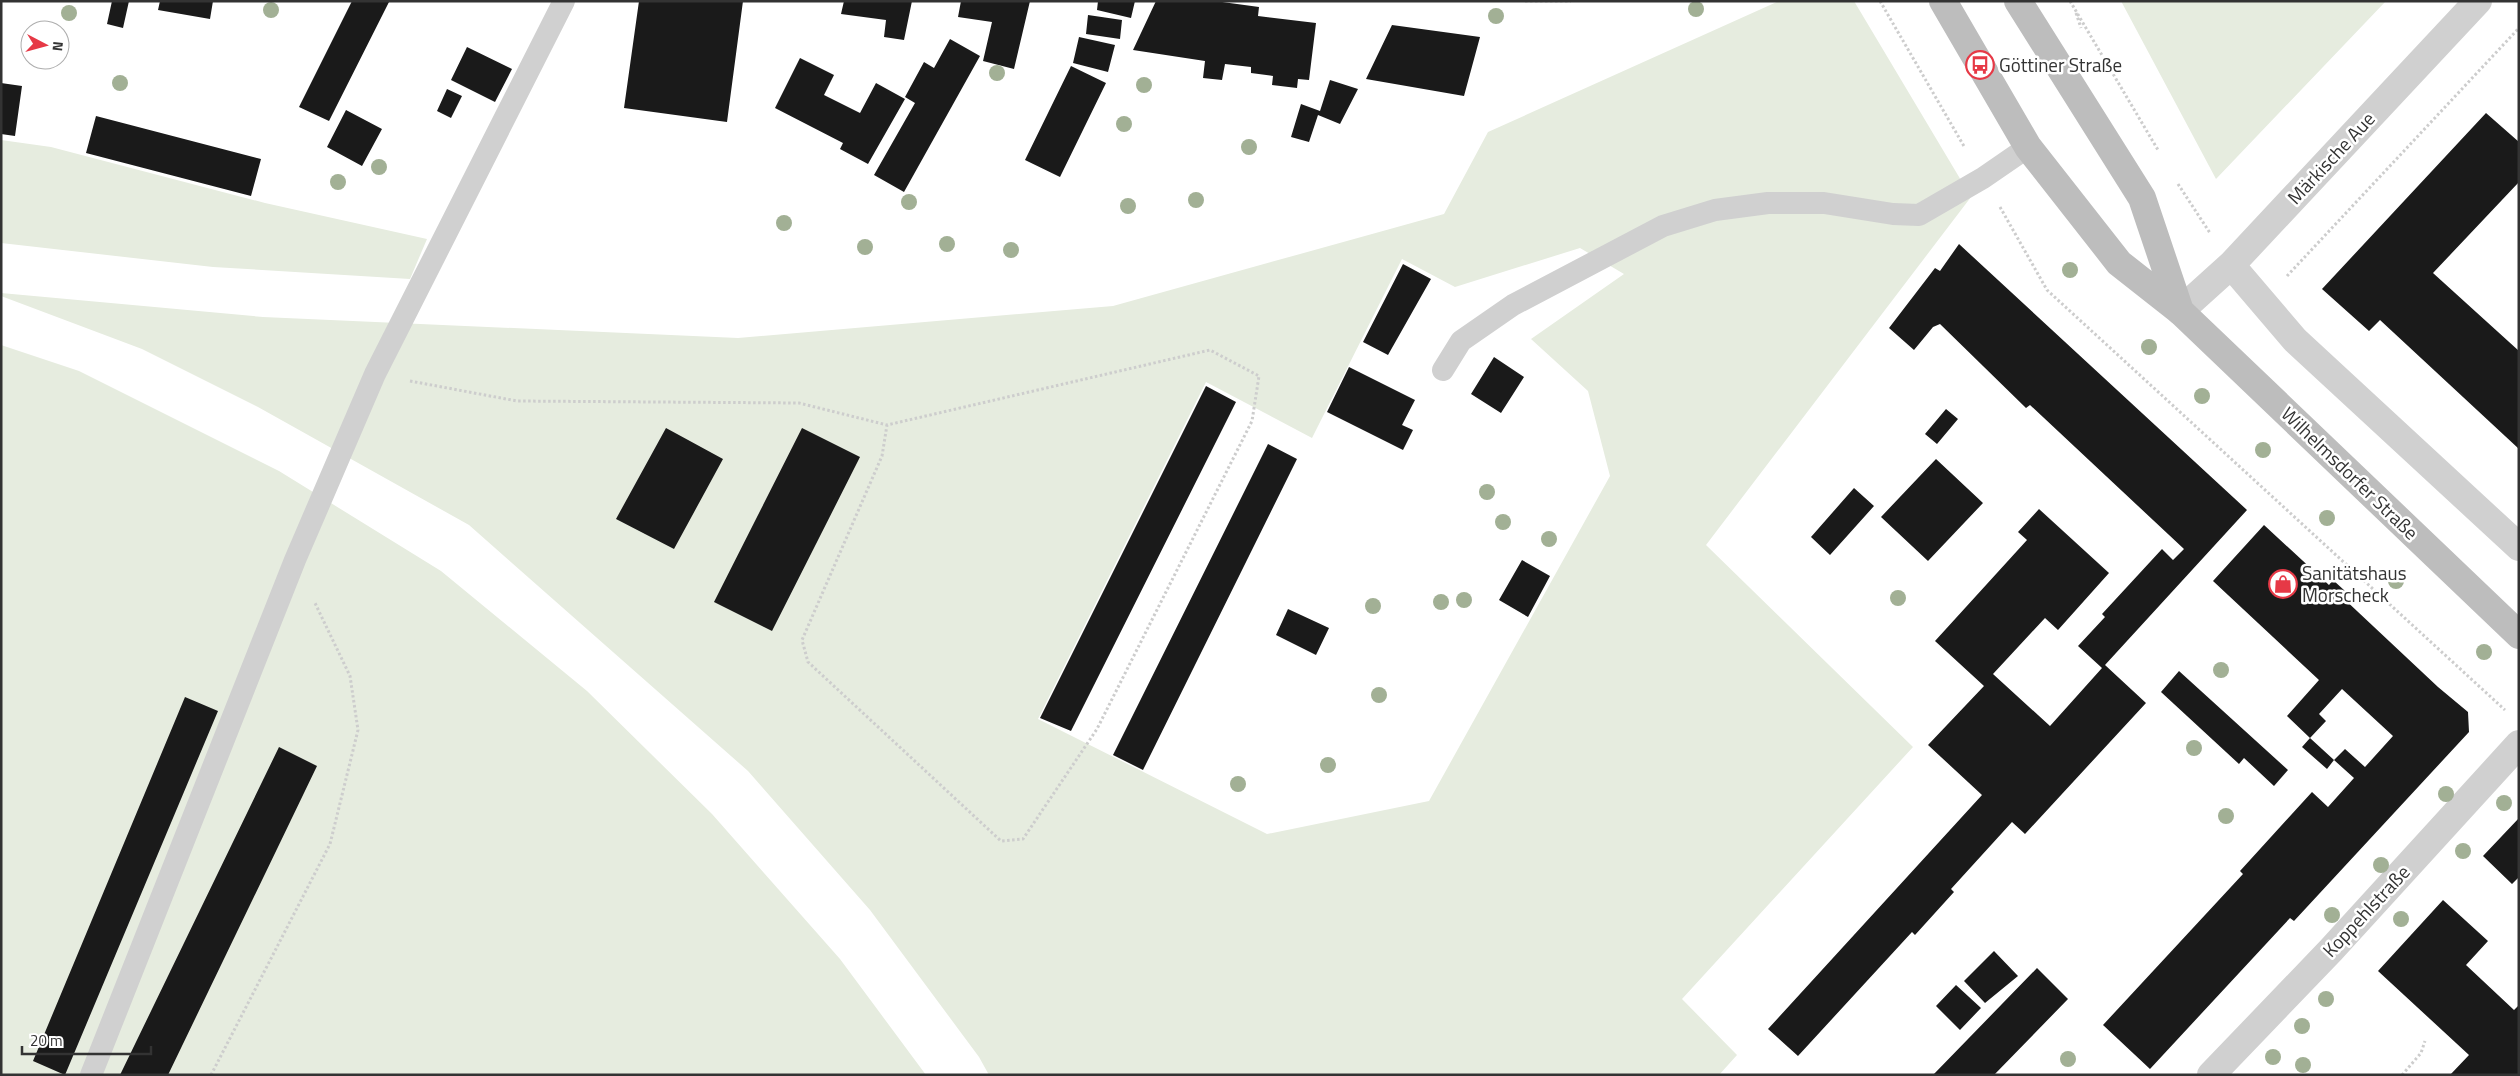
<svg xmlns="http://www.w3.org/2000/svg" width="2520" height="1076" viewBox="0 0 2520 1076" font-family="'Titillium Web',sans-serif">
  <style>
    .green { fill: #e6ecdf; fill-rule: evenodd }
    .building { fill: #1a1a1a }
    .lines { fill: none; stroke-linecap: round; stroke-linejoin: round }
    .path { stroke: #cdcdcd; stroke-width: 3; stroke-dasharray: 2.5 2.5; stroke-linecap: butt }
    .lane { stroke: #d0d0d0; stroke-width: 22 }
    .street { stroke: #d0d0d0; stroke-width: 28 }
    .secondary { stroke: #bdbdbd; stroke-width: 28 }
    .tree { fill: #a2b095 }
    .labels { text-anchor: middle; stroke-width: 5; stroke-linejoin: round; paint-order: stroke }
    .poi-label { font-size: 19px; fill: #333; stroke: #fff; text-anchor: start }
    .street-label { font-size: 19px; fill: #333; stroke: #fff }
  </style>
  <rect width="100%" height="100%" fill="#fff"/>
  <!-- green -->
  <path class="green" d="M1779 1H1854L1971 197 1706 545 1913 747 1682 999 1737 1055 1719 1075H989L979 1057 870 910 748 771 469 525 258 407 142 349 1 296V293L263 317 738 338 1113 306 1444 214 1488 132ZM1580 248 1624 274 1531 339 1588 391 1610 476 1429 801 1267 834 1038 719 1206 382 1312 438 1402 259 1455 287Z
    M2121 1H2386L2216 179Z
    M1 140 51 147 265 203 427 239 410 279 213 267 1 243Z
    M1 345 79 371 279 471 441 571 587 691 712 814 840 959 926 1075H1Z"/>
  <!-- building -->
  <path class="building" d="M112 1H129L123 28 107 24Z
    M160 1H213L210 19 158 10Z
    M352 1 389 2 329 121 299 107Z
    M639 1H743L727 122 624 108Z
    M844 1H912L904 40 884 37 886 20 841 14Z
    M961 1H1030L1014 69 983 61 992 22 958 17Z
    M1098 1H1135L1131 18 1097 10Z
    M1156 1H1215L1259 7 1258 16 1316 23 1309 80 1298 79 1297 88 1272 85 1273 76 1251 73V67L1225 64 1222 80 1203 78 1205 61 1133 50Z
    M1088 15 1122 20 1120 39 1086 34Z
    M1392 25 1480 37 1464 96 1366 79Z
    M1079 37 1115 45 1108 72 1073 63Z
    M950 39 980 56 904 192 874 175 915 103 905 97 924 62 934 68Z
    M467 47 512 69 495 102 451 80Z
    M800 58 834 75 824 95 860 113 876 83 905 99 868 164 840 149 843 143 775 108Z
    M1071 66 1106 83 1060 177 1025 160Z
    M1330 80 1358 89 1340 124 1318 115 1309 142 1291 137 1301 104 1320 111Z
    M1 83 22 86 15 136 1 134Z
    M447 89 462 96 451 118 437 111Z
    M346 110 382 129 362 166 327 147Z
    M2486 113 2519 142V182L2433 273 2519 351V449L2380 320 2369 331 2322 289Z
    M96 116 261 159 251 196 86 153Z
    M1959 244 2247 510 2105 665 2146 703 2025 834 2012 822 1951 889 1954 892 1915 935 1912 932 1798 1056 1768 1029 1982 795 1928 745 1984 686 1935 641 2027 540 2018 532 2039 509 2109 573 2058 630 2045 618 1993 674 2050 726 2102 668 2078 646 2105 617 2102 614 2162 549 2173 560 2184 549 2030 405 2026 408 1940 324 1933 327 1914 350 1889 328 1935 268 1940 271Z
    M1403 264 1431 279 1388 355 1363 342Z
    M1494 357 1524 377 1501 413 1471 394Z
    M1349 367 1415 400 1402 425 1413 430 1403 450 1327 412Z
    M1206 386 1236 402 1071 731 1040 718Z
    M1946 409 1958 419 1937 444 1925 434Z
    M666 428 723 459 674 549 616 519Z
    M802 428 860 457 772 631 714 602Z
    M1268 444 1297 459 1143 770 1113 755Z
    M1936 459 1983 503 1928 561 1881 517Z
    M1854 488 1874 506 1830 555 1811 537Z
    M2264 525 2329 585 2333 580 2345 591 2341 596 2438 687 2468 712 2469 732 2294 921 2290 918 2150 1069 2103 1025 2243 874 2240 871 2312 792 2328 807 2354 778 2334 760 2345 749 2365 767 2393 736 2342 689 2319 714 2326 721 2310 738 2287 716 2319 680 2213 581Z
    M1522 560 1550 576 1528 617 1499 600Z
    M1288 609 1329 628 1316 655 1276 635Z
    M2179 671 2288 770 2274 786 2244 758 2239 764 2161 692Z
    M185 697 218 711 65 1075 33 1061Z
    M2310 738 2334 760 2327 769 2302 747Z
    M279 747 317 766 168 1075H120Z
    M2519 818V877L2512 884 2483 856Z
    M2443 900 2488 941 2466 965 2514 1010 2519 1005V1075H2450L2469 1055 2378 971Z
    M1994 951 2018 976 1985 1003 1964 981Z
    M2037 968 2068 999 1994 1075H1933Z
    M1956 985 1981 1008 1960 1030 1936 1006Z"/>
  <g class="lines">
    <!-- path -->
    <path class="path" d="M1525 1H1571
      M1880 1 1965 148
      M2070 1 2158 150
      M2076 13 2081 28
      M2178 184 2210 233
      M2000 207 2047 290 2505 710
      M2287 276 2519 28
      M410 381 517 401 799 403 887 425 1210 350 1259 376 1252 421 1097 729 1023 839 1001 841 808 662 802 640 882 456 887 425
      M211 1075 330 844 358 730 350 676 315 603
      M2402 1075 2421 1053 2425 1041"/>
    <!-- lane -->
    <path class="lane" d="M1443 370 1461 341 1513 305 1663 226 1715 210 1768 203H1824L1893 214 1919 215 1983 178 2028 147
      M91 1075 295 560 375 374 564 1"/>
    <!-- street -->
    <path class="street" d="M2231 265 2295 340 2519 547
      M2180 311 2231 265 2478 1
      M2211 1075 2331 950 2519 744"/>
    <!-- secondary -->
    <path class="secondary" d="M1943 1 2028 147 2119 263 2180 311 2519 635
      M2018 1 2142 198 2180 311"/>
  </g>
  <!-- trees -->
  <g class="tree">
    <circle cx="1696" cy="9" r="8"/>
    <circle cx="271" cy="10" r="8"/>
    <circle cx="69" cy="13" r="8"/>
    <circle cx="1496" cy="16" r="8"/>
    <circle cx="997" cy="73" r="8"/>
    <circle cx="120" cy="83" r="8"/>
    <circle cx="1144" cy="85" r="8"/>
    <circle cx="1124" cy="124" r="8"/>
    <circle cx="1249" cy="147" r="8"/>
    <circle cx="379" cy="167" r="8"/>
    <circle cx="338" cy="182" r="8"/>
    <circle cx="1196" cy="200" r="8"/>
    <circle cx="909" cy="202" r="8"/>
    <circle cx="1128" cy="206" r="8"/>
    <circle cx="784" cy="223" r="8"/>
    <circle cx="947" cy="244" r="8"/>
    <circle cx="865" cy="247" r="8"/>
    <circle cx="1011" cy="250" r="8"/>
    <circle cx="2070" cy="270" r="8"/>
    <circle cx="2149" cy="347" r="8"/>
    <circle cx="2202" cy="396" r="8"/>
    <circle cx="2263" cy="450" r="8"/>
    <circle cx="1487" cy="492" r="8"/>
    <circle cx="2327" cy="518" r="8"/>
    <circle cx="1503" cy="522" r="8"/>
    <circle cx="1549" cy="539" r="8"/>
    <circle cx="2396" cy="581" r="8"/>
    <circle cx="1898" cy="598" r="8"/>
    <circle cx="1464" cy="600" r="8"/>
    <circle cx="1441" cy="602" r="8"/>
    <circle cx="1373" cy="606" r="8"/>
    <circle cx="2484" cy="652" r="8"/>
    <circle cx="2221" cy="670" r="8"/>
    <circle cx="1379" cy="695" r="8"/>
    <circle cx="2194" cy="748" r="8"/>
    <circle cx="1328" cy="765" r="8"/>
    <circle cx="1238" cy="784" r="8"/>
    <circle cx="2446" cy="794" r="8"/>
    <circle cx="2504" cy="803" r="8"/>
    <circle cx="2226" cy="816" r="8"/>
    <circle cx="2463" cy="851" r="8"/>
    <circle cx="2381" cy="865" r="8"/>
    <circle cx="2332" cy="915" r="8"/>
    <circle cx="2401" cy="919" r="8"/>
    <circle cx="2326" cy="999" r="8"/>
    <circle cx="2302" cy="1026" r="8"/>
    <circle cx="2273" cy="1057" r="8"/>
    <circle cx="2068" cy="1059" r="8"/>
    <circle cx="2303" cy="1065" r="8"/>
  </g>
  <!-- icons -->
  <defs>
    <symbol id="bus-ring" viewBox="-11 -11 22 22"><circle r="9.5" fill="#fff" stroke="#e63946" stroke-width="1.5"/><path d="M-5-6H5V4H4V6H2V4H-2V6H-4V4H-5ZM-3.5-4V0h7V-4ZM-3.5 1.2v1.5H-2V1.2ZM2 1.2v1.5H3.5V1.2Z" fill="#e63946"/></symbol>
    <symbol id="shop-ring" viewBox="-11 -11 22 22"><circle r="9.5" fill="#fff" stroke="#e63946" stroke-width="1.5"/><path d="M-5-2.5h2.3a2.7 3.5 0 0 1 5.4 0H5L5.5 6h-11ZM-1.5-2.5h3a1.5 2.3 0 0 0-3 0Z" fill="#e63946"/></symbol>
  </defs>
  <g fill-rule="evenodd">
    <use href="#bus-ring" x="1964" y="49" width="32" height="32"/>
    <use href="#shop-ring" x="2267" y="568" width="32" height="32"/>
  </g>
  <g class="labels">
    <!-- poi labels -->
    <g class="poi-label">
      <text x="1999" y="72">Göttiner Straße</text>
      <text x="2302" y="580">Sanitätshaus<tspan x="2302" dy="22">Morscheck</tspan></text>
    </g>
    <!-- street labels -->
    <g class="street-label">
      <text transform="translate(2331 158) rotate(-47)" y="7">Märkische Aue</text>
      <text transform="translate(2350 473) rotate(44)" y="7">Wilhelmsdorfer Straße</text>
      <text transform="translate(2366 911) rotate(-47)" y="7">Koppehlstraße</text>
    </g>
  </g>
  <!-- border -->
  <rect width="2520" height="1076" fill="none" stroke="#333333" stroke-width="5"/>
  <!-- north arrow -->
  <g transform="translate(45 45) rotate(96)"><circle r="24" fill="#ffffff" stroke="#adadad"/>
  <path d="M0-4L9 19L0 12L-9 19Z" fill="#e63946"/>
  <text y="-8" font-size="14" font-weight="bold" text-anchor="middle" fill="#333333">N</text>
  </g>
  <!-- scale -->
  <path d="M22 1046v8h129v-8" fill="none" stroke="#333333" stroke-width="2.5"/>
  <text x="30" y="1046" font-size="15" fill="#333333" stroke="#ffffff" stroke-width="4" paint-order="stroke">20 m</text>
</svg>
